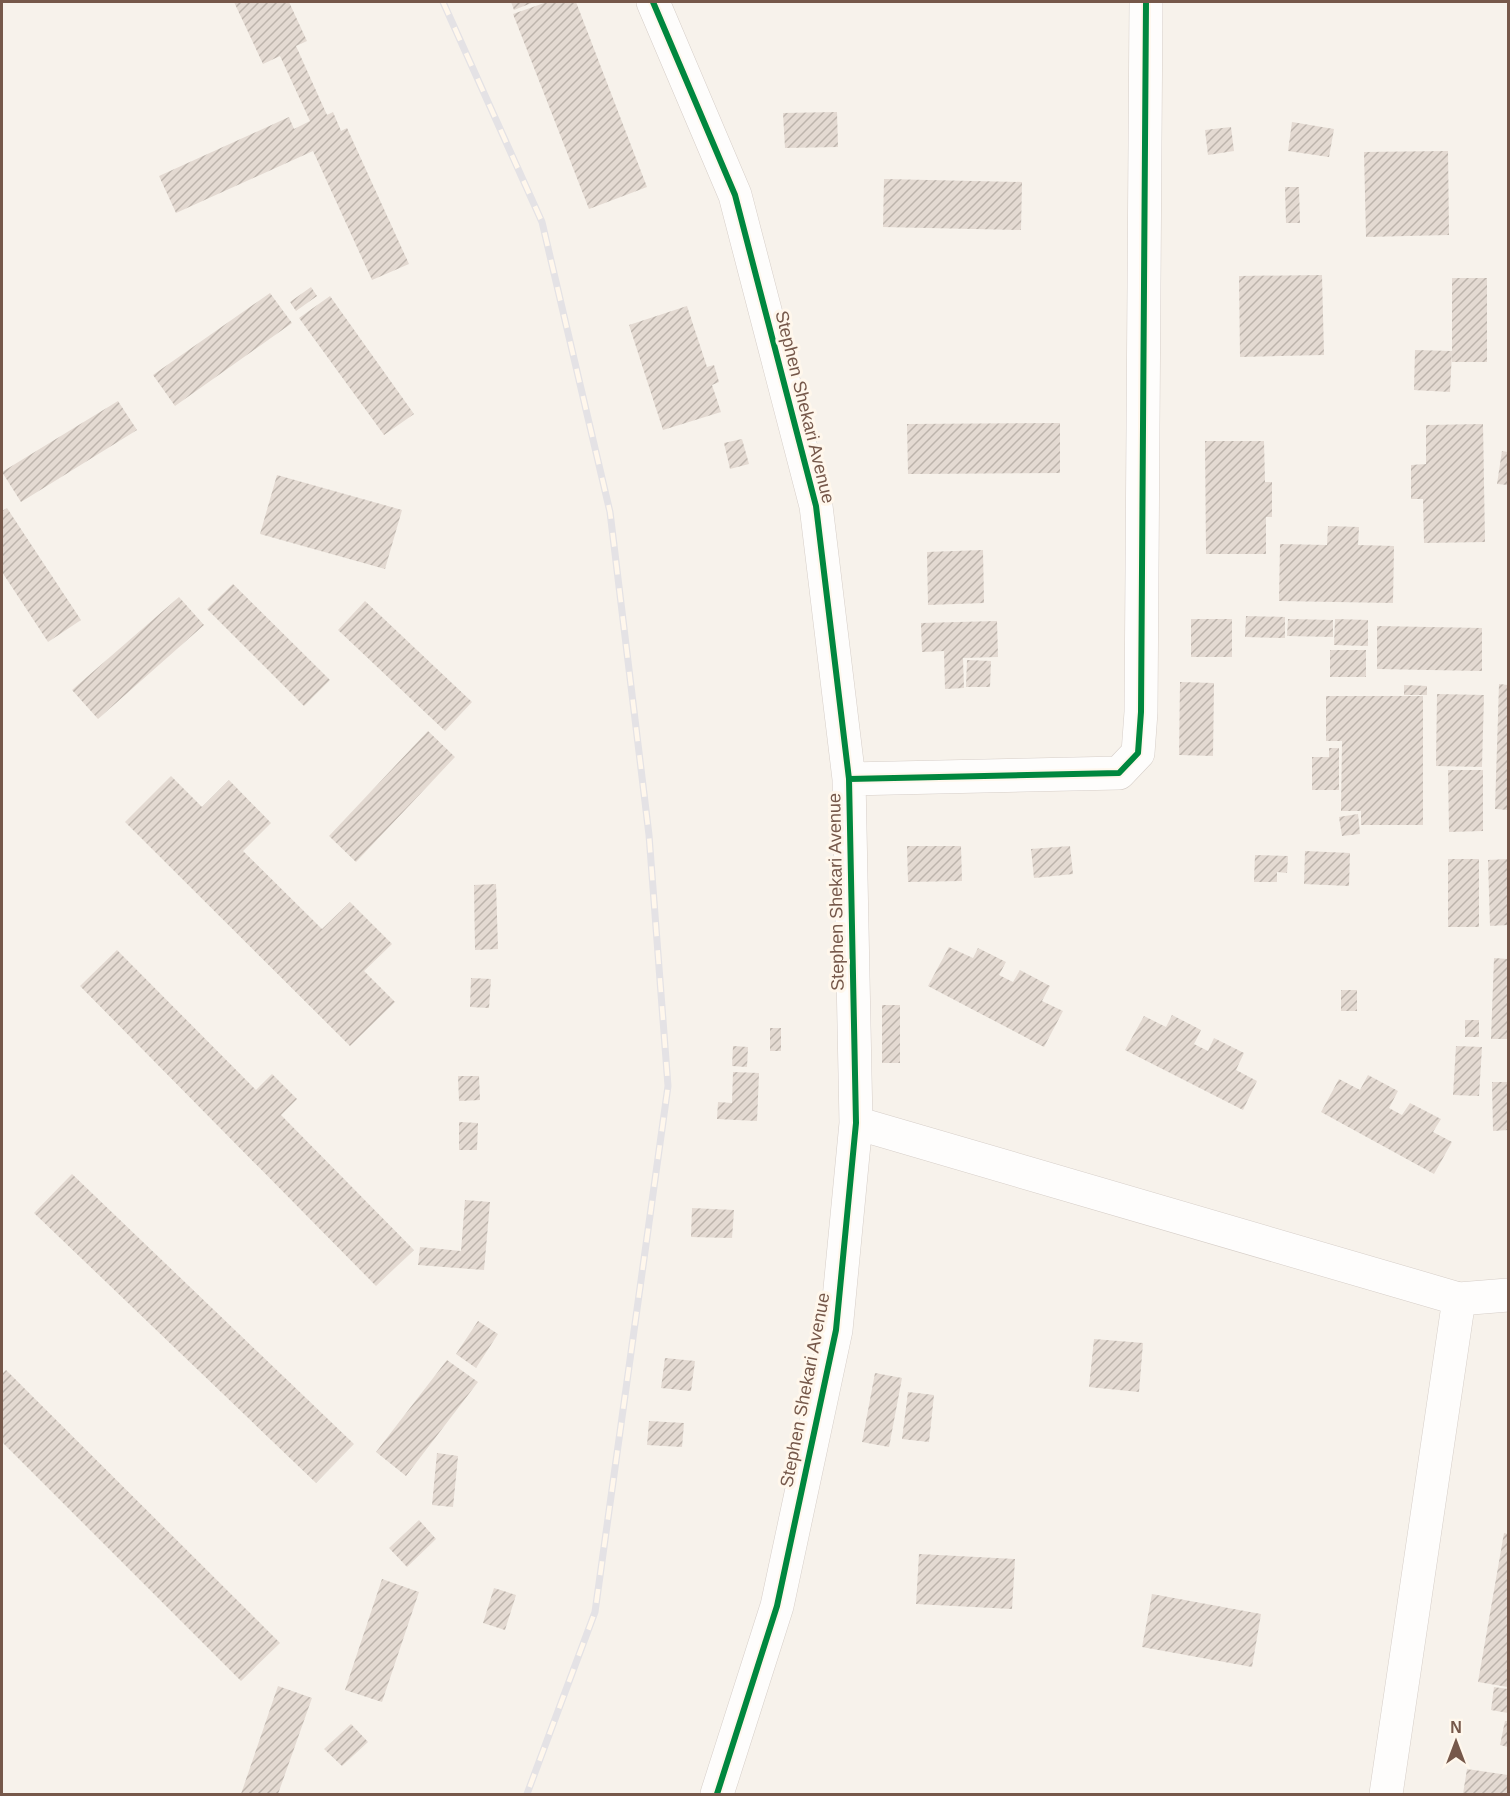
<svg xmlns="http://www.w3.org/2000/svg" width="1510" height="1796" viewBox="0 0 1510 1796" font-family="Helvetica,sans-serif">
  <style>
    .building { fill: url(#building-hatch) }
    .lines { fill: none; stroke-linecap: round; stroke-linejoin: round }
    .minor-casing { stroke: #d6cec8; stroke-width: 34 }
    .minor { stroke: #fefdfc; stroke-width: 33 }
    .rail-casing { stroke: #e4e2e5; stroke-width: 7 }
    .rail { stroke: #fff7ec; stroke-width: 4.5; stroke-dasharray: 14; stroke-linecap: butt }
    .cycleway-casing { stroke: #fff7ec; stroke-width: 10 }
    .cycleway { stroke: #00873e; stroke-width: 6 }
    .labels { text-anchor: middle; stroke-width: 6; stroke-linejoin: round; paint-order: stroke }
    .street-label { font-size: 18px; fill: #76584a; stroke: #fff7ec }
  </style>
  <defs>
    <pattern id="building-hatch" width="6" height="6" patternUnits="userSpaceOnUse" patternTransform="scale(1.5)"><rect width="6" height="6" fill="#e4dad2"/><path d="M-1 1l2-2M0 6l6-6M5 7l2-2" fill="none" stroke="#bdb4ac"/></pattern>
  </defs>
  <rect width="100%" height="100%" fill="#f7f2eb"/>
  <!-- building -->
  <path class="building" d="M234 2H289L307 41 296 46 327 115 333 112 341 131 347 128 409 264 372 280 313 151 176 213 159 176 289 117 294 129 310 121 280 56 263 64Z
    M511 2H534L514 10Z
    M547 2H576L647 187 589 209 513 14Z
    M837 112 838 147 785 148 783 113Z
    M1292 122 1334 129 1329 157 1288 151Z
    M1231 127 1234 151 1208 155 1205 130Z
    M1448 151 1449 235 1366 237 1364 152Z
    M884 179 1022 182 1021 230 883 227Z
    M1285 187H1299L1300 223H1286Z
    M1322 275 1324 355 1240 357 1239 276Z
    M1452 278H1487V362H1452Z
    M311 287 317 296 296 311 290 302Z
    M270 293 292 323 175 406 153 375Z
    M330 296 414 414 384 435 299 318Z
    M687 306 707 367 714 365 719 382 712 385 721 412 663 430 629 325Z
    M1415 350 1452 351 1450 392 1414 390Z
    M118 401 137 430 21 502 2 472Z
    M1060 423V473L908 474 907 424Z
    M1483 424 1485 542 1424 543 1423 499H1411V465L1426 464V425Z
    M742 439 749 464 730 469 724 443Z
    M1205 441H1264L1265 482H1272V517H1266V554H1206Z
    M1502 451 1508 452V485L1497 484Z
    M277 475 402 510 385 569 260 534Z
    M7 508 81 620 48 642 2 572V511Z
    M1328 526 1359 527 1358 545 1394 546 1393 603 1279 601 1280 544 1327 545Z
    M983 550 984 603 928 605 927 552Z
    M233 584 330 680 304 706 207 609Z
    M179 597 204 625 98 719 72 690Z
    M365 601 472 702 445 731 338 630Z
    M1246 616 1285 617V638L1245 637Z
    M1191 619H1232V657H1191Z
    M1288 619 1333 620V637L1287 636Z
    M1335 619 1368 620V646L1334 645Z
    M997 621 998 657 963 658 964 688 945 689 944 651 922 652 921 623Z
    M1377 626 1482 628V671L1377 669Z
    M1330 650H1366V677H1330Z
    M967 660 991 661 990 687H966Z
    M1180 682 1214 683 1213 756 1179 755Z
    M1499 684 1508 685V810L1495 809Z
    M1404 685 1427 686V695H1404Z
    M1437 694 1484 695 1482 767 1436 766Z
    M1326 696H1423V825H1361V811H1341L1342 741H1326Z
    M428 731 455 757 356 862 329 836Z
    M1329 748H1339V790H1312V757H1329Z
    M1448 770H1483V831L1449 832Z
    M171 776 202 807 229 780 271 823 243 851 322 929 350 902 392 944 364 971 395 1002 350 1046 125 822Z
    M1358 814 1360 834 1342 836 1339 817Z
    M907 846H961L962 881 908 882Z
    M1070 846 1073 874 1034 878 1031 849Z
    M1305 851 1350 853 1349 886 1304 884Z
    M1255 855 1288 856 1287 873 1277 872V882H1254Z
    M1448 859H1479V927H1448Z
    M1508 859V925L1490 926 1488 860Z
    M496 884 498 949 475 950 474 885Z
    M949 947 973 958 978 948 1006 962 999 975 1013 982 1020 970 1050 986 1042 1001 1063 1011 1044 1047 928 986Z
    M117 950 256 1090 272 1074 297 1099 281 1115 414 1250 376 1286 80 986Z
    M1494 958 1508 959V1039H1491Z
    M471 978 491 979 489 1008 470 1007Z
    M1341 990H1357V1011H1341Z
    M882 1005H900V1063H882Z
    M1172 1015 1201 1030 1194 1044 1208 1051 1214 1038 1244 1053 1236 1070 1257 1081 1243 1110 1125 1050 1144 1016 1166 1027Z
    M1465 1020H1479V1037H1465Z
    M770 1028H781V1051H770Z
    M733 1046 748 1047 747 1067 732 1066Z
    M1456 1046 1482 1047 1479 1096 1453 1095Z
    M733 1072 759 1073 757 1121 717 1119 718 1102 732 1103Z
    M1368 1075 1398 1091 1389 1108 1402 1115 1410 1103 1441 1119 1433 1132 1452 1142 1434 1174 1321 1112 1339 1079 1360 1090Z
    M458 1076H479L480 1100 459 1101Z
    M1492 1082H1508V1130L1493 1131Z
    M459 1122 478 1123 477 1150H459Z
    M72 1174 354 1444 316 1483 34 1213Z
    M465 1200 490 1202 484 1270 418 1265 420 1247 461 1251Z
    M692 1208 734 1210 732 1238 691 1237Z
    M478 1321 498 1334 476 1368 456 1354Z
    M1094 1339 1143 1343 1139 1392 1089 1387Z
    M665 1358 695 1361 691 1391 661 1388Z
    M447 1360 478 1382 406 1476 376 1452Z
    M6 1370 280 1643 241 1681 2 1442V1374Z
    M875 1373 902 1378 889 1447 862 1442Z
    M908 1392 934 1395 929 1442 902 1439Z
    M649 1421 684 1423 682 1447 647 1445Z
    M437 1453 458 1456 453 1507 432 1505Z
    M419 1520 436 1539 407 1567 389 1548Z
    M1504 1533 1508 1534V1687L1478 1682Z
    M919 1554 1015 1559 1012 1609 916 1604Z
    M382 1579 419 1592 382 1702 345 1690Z
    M494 1588 516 1595 505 1630 483 1623Z
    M1152 1594 1261 1614 1252 1667 1142 1647Z
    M278 1686 312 1698 278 1794H241Z
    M1494 1687 1508 1689V1713L1491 1710Z
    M1505 1721H1508V1747L1500 1745Z
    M351 1724 368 1742 342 1766 324 1749Z
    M1467 1769 1508 1775V1794H1463Z"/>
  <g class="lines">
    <defs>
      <path id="minor" d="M653 2 735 195 816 506 849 779 856 1123 836 1330 777 1606 717 1794
        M849 779 1119 773 1138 753 1141 712 1146 2
        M856 1123 1459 1299 1508 1295
        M1386 1794 1459 1299"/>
    </defs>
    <!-- minor casing -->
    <use href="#minor" class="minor-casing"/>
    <!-- minor -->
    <use href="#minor" class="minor"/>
    <defs>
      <path id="rail" d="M443 2 542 222 610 512 649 835 668 1086 595 1612 527 1794"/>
    </defs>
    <!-- rail casing -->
    <use href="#rail" class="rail-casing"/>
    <!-- rail -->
    <use href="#rail" class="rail"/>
    <defs>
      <path id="cycleway" d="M653 2 735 195 816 506 849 779 856 1123 836 1330 777 1606 717 1794
        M849 779 1119 773 1138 753 1141 712 1146 2"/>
    </defs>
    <!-- cycleway casing -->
    <use href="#cycleway" class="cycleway-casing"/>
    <!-- cycleway -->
    <use href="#cycleway" class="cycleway"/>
  </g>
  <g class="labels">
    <!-- street labels -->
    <g class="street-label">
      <text transform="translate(805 407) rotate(76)" y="6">Stephen Shekari Avenue</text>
      <text transform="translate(836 892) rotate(-91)" y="6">Stephen Shekari Avenue</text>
      <text transform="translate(805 1390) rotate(-79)" y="6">Stephen Shekari Avenue</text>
    </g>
  </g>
  <!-- border -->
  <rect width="1510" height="1796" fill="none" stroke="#76584a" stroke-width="6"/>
  <!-- north arrow -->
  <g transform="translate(1456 1742)" stroke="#fff7ec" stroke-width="4.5" paint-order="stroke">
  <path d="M0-4.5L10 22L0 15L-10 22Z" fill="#76584a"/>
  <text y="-9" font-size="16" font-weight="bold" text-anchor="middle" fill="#76584a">N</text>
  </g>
</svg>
